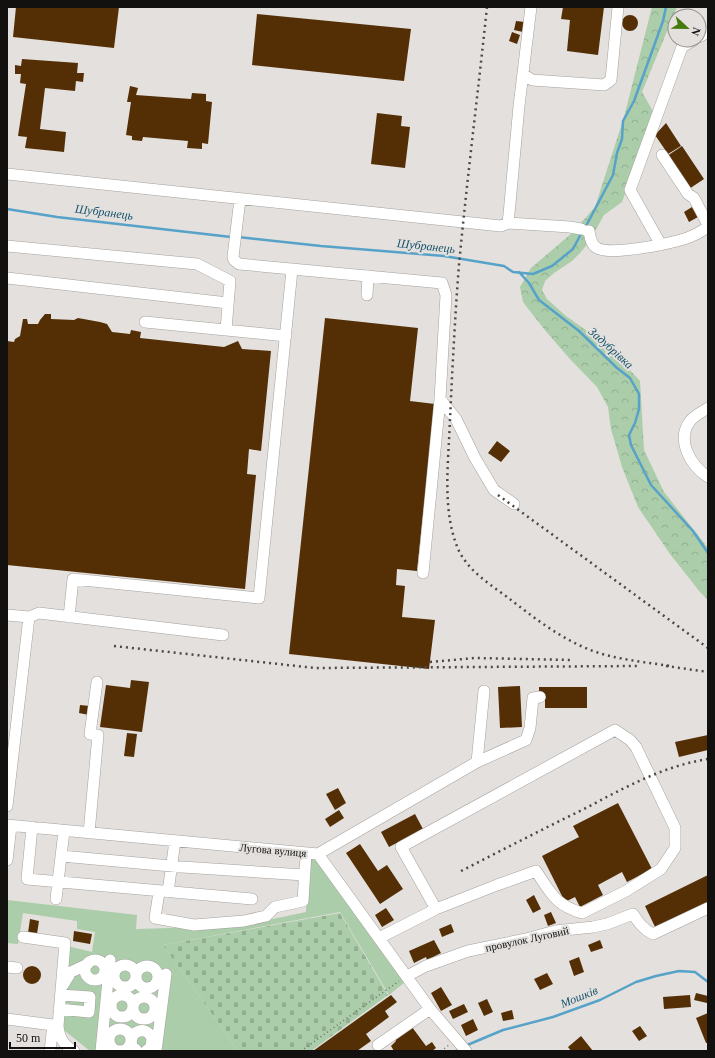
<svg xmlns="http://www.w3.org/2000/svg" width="715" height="1058" viewBox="0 0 715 1058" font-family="'Times New Roman',serif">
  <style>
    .green { fill: #abcda9 }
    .forest { fill: url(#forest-crowns) }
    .cemetery { fill: url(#cemetery-stones) }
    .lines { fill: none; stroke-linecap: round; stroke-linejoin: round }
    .stream { stroke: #57a2c8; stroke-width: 2.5 }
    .building { fill: #542f06 }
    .minor-casing { stroke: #a4a19e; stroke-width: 12 }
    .path { stroke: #72706e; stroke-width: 1.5; stroke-dasharray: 1 3; stroke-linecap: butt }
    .minor { stroke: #fff; stroke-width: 11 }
    .rail { stroke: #4a4947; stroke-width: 2.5; stroke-dasharray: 2 4; stroke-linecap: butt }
    .labels { text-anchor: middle; stroke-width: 4; stroke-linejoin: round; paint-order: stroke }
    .street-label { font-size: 11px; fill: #121110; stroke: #e3e0dd }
    .water-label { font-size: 12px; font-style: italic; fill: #17536d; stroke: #e3e0dd }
  </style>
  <defs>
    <pattern id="forest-crowns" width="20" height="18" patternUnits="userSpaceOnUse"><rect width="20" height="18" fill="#abcda9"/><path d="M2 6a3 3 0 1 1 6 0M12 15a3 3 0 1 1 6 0" fill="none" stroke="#92af90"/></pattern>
    <pattern id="cemetery-stones" width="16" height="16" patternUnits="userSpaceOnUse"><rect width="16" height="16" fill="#abcda9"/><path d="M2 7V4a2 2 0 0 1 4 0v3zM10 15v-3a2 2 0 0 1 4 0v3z" fill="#92af90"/></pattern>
  </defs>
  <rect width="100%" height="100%" fill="#e3e0dd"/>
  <!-- green -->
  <path class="green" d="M308 859 319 861 405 982 389 995 340 912 163 945 238 1051H90L60 1027 67 946 92 952 95 932 77 929V921L23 913 18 944 7 943V900L137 915 136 929 240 926 306 912Z"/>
  <!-- forest -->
  <path class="forest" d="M652 7H677L642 92 654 113 622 202 604 215 589 242 580 253 572 261 554 273 545 281 542 290 547 299 566 316 607 345 640 381 644 450 664 492 708 548V600L700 592 670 554 638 507 622 467 611 429 608 407 597 387 569 358 544 329 523 302 520 287 531 268 572 233 595 207 624 117Z"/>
  <!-- cemetery -->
  <path class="cemetery" d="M340 913 388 995 311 1051H238L163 945Z"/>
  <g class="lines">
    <!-- stream -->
    <path class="stream" d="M7 209 57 217 231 237
      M585 228 613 175 617 153 622 139 623 121 634 101 663 21 666 7
      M238 237 321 246 444 256 504 266 513 272 533 274 552 266 573 249 582 232
      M519 272 529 283 539 300 579 331 617 368 630 378 639 394V409L635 423 629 435 631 445 651 485 693 531 708 553
      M465 1046 503 1030 553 1017 600 1000 636 982 656 976 679 971 695 972 708 982
      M456 1051 461 1049"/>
  </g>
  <!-- building -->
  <path class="building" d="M16 7H119L114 48 13 37Z
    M563 7H604L598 55 567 51 570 20 561 19Z
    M257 14 411 29 404 81 252 65Z
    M622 23a8 8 0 1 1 16 0a8 8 0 1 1-16 0Z
    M516 21 525 22 523 32 514 30Z
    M512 32 520 35 517 44 509 41Z
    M22 59 78 63 77 73H84L83 82 76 81 75 91 45 88 40 129 66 132 64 152 25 148 27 137 18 136 26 84 20 83 21 74H15V65L21 66Z
    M130 86 138 88 136 95 191 99 192 93 206 94V101L212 102 208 144 202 143V149L187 148 188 141 143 137 142 141 132 140V136L126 135 131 102H127Z
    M377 113 402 116 401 126 410 127 405 168 371 164Z
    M666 123 681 146 668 154 655 135Z
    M682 146 704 179 689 189 667 156Z
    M692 207 698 217 689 222 684 212Z
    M45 314H51V319L74 320 78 318 100 322 107 324 112 332 130 334 131 330 141 332 140 338 224 347 238 341 242 349 271 351 261 451 249 449 247 474 256 475 245 589 7 565V341L14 342 15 339 20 336 23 319H27L28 324H38L40 320Z
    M325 318 418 328 410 401 435 404 417 571 397 569 396 585 405 586 402 617 435 620 429 669 289 654Z
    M497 441 510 451 501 462 488 453Z
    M131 680 149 682 142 732 100 727 106 685 130 688Z
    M520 686 522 727 500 728 498 687Z
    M539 687H587V708H545V695H539Z
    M80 705 90 706 89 715 79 713Z
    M127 733 137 734 134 757 124 756Z
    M708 735V750L679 757 675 742Z
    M338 788 346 803 335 810 326 794Z
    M618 803 652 869 627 882 622 872 598 885 603 895 580 907 575 897 565 902 542 856 579 837 573 826Z
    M339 810 344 818 330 827 325 819Z
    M415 814 423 829 389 847 381 832Z
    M360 844 378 871 387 865 403 889 380 904 346 853Z
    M708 875V904L656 929 645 906Z
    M534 895 541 909 533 913 526 900Z
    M386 908 394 920 382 927 375 915Z
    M551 912 556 923 548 926 544 915Z
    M30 919 39 921 37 934 28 933Z
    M451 924 454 932 442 937 439 929Z
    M74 931 92 934 90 944 73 941Z
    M434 940 441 953 427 960 426 957 414 963 409 951Z
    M600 940 603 948 591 952 588 945Z
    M579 957 584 972 574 976 569 961Z
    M23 975a9 9 0 1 1 18 0a9 9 0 1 1-18 0Z
    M547 973 553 984 540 990 534 979Z
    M441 987 452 1005 441 1011 431 993Z
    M696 993 708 996 707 1003 694 1000Z
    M391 995 397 1002 385 1011 389 1017 366 1034 371 1041 357 1051H313Z
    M690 995 691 1007 664 1009 663 997Z
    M487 999 493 1012 484 1016 478 1003Z
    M464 1004 468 1012 453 1019 449 1011Z
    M512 1010 514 1019 503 1021 501 1013Z
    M708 1013V1043H706L696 1018Z
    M473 1019 478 1030 466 1036 461 1025Z
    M640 1026 647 1036 639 1041 632 1031Z
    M412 1027 426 1046 432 1042 436 1048 432 1051H394L391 1046 396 1041 395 1039Z
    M581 1036 593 1051H571L568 1047Z"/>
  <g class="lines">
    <defs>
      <path id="minor" d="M699 37 708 32
        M523 74 532 80 604 85 611 80 618 7
        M662 155 688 194 694 198 708 225
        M7 174 501 226 508 223 509 214 519 106 531 7
        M240 199 233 257 234 260 239 264 442 283 446 295 440 399 423 573
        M508 223 570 227 581 229
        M587 231H589C590 237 591 245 597 248 611 256 676 243 692 236 697 234 703 230 708 227
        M661 245 630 190 682 47 694 40
        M7 246 197 264 230 281 226 330
        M7 278 228 303
        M367 295 368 276
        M145 322 286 336
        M440 399 456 419 475 458 494 490 514 504
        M708 408C702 412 694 416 690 421 676 440 690 465 708 477
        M7 615 29 617 7 806
        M29 617 39 613 223 635
        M69 617 73 579 259 598 292 270
        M484 691 477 762 526 740 530 728 533 698 540 697
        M7 825 318 854 430 1009 466 1051
        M32 827 27 879 252 899
        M89 833 98 735 90 734 97 682
        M318 854 477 762
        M61 856 182 867 304 875
        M7 860 11 826
        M159 892 155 918 194 925 244 921 266 916 275 907 303 901 306 853
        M168 892 175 841
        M56 899 64 831
        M23 937 65 943 58 1026
        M379 938 436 909 497 885 536 871C551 893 555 905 582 913L626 891 661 869 675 848V828L636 747 630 740 615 730 401 847 436 909
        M85 970a10 10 0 1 1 20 0a10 10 0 1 1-20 0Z
        M114 976a11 11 0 1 1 22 0a11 11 0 1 1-22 0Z
        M136 977a11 11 0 1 1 22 0a11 11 0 1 1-22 0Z
        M7 967 17 968
        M407 976 426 966 468 951 526 939 555 931 593 927 607 924 633 914C639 923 643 929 653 934L708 908
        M63 985 71 972 88 964
        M111 1006a11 11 0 1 1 22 0a11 11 0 1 1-22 0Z
        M133 1008a11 11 0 1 1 22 0a11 11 0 1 1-22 0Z
        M59 1009 89 1012 90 997 61 995
        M7 1019 53 1025 50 1051
        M53 1025 58 1026C59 1037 63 1045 74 1051
        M109 1040a11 11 0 1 1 22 0a11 11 0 1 1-22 0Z
        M378 1045 430 1009
        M101 1051 110 960
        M137 1051 132 1046C128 1031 147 1024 152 1039L151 1047 146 1051
        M156 1051 166 974"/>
    </defs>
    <!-- minor casing -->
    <use href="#minor" class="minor-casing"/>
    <!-- path -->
    <path class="path" d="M301 1051 399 981
      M441 1051 449 1045"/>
    <!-- minor -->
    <use href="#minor" class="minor"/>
    <!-- rail -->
    <path class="rail" d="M487 7C478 93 467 179 459 265 456 302 454 340 452 377 451 398 450 419 449 441 447 476 444 518 459 551 470 573 493 586 511 600 537 620 564 641 596 652 620 660 645 662 670 666
      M498 495 708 648
      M114 646 315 668 638 666
      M430 662 475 658 571 660
      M666 666 708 672
      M461 871C502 850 543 829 584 809 624 788 663 766 708 759"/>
  </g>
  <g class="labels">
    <!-- street labels -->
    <g class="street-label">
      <text transform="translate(273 850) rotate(5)" y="4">Лугова вулиця</text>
      <text transform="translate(527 939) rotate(-12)" y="4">провулок Луговий</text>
    </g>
    <!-- water labels -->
    <g class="water-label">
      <text transform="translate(104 212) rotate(7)" y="4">Шубранець</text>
      <text transform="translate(426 246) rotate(6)" y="4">Шубранець</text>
      <text transform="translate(611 348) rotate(42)" y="4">Задубрівка</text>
      <text transform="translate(579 997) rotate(-22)" y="4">Мошків</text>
    </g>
  </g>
  <!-- border -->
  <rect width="715" height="1058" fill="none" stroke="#121110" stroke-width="16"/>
  <!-- north arrow -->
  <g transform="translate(687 28) rotate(112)"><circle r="19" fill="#e3e0dd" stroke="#8f8d8b"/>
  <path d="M0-3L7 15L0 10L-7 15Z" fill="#467a0a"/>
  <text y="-6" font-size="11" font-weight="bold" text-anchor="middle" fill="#121110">N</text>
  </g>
  <!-- scale -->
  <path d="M10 1042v6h65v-6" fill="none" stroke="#121110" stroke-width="2"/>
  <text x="16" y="1042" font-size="12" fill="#121110" stroke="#e3e0dd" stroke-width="3" paint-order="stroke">50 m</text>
</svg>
